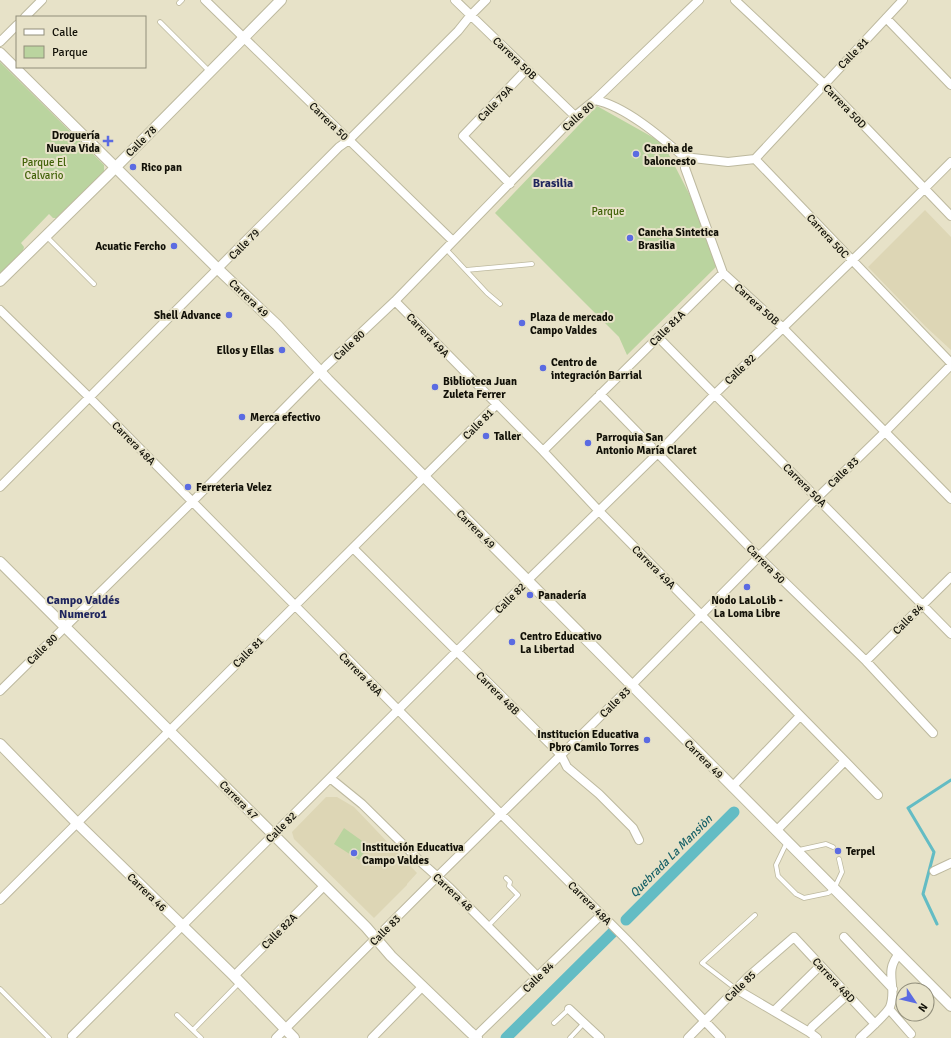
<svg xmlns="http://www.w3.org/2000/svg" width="951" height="1038" viewBox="0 0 951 1038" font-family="Signika,sans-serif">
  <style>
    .built { fill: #ddd6b5 }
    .green { fill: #bad49f }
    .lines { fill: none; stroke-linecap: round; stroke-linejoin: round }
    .stream { stroke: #63bcc4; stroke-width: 3 }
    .canal { stroke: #63bcc4; stroke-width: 11 }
    .service-casing { stroke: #bdb99f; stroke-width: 5.5 }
    .minor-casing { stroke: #bdb99f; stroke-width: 10 }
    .tertiary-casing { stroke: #bdb99f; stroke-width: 12 }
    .service { stroke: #fff; stroke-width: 4 }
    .minor { stroke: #fff; stroke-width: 8 }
    .tertiary { stroke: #fff; stroke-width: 10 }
    .poi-dot { fill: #5b6be2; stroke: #e7e2c8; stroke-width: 1.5 }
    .labels { text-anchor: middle; stroke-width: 4; stroke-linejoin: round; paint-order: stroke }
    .street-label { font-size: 11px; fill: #111007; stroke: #e7e2c8 }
    .poi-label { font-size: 11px; font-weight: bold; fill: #111007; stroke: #e7e2c8; text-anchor: start }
    .park-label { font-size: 11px; fill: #426209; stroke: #e7e2c8 }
    .neighbourhood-label { font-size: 12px; font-weight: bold; fill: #1e245d; stroke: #e7e2c8 }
    .water-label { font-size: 12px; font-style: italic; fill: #186268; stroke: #e7e2c8 }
  </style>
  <rect width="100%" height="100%" fill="#e7e2c8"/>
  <!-- built -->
  <path class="built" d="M925 210 951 237V350L925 326 868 267Z
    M326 797H337L354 807 417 873 407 884V885L374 918 294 839 292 832Z"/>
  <!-- green -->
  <path class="green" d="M0 62 104 165V172L56 218H53L49 214 21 243 24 247 23 251 0 275Z
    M597 106 663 143 698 211 718 265 627 355 619 337 495 213Z
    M344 828 365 843 368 846 359 860 334 844Z"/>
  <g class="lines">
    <!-- stream -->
    <path class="stream" d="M937 924 923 894 934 852 908 808 951 780"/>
    <!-- canal -->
    <path class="canal" d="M626 920 734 812
      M506 1038 614 931"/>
    <defs>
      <path id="service" d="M179 3 182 0
        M160 22 209 71
        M46 236 94 284
        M446 249 487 293 500 304
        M466 270 532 264
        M787 842 776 865 778 876 796 894 804 898 828 893 834 889 842 872 839 859
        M799 850 826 844 833 847
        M488 926 518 895 509 886 510 882 506 878
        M0 989 49 1038
        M736 989 702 963 755 915
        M177 1015 201 1038
        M554 1023 569 1009
        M193 1030 239 983
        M570 1038 584 1023"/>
      <path id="minor" d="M205 0 453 241
        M455 0 575 116
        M735 0 824 84 951 216
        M25 17 42 0
        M886 18 951 85
        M0 42 17 25
        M595 100C625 106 661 137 684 157L685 168 723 273 783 328 951 499
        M684 157 728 162 755 159 951 363
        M755 159 903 0
        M510 184 463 136 526 70
        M395 301 543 451 598 510 845 761 776 831
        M0 310 89 397 501 814 627 940 721 1038
        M658 337 951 634
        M600 394 759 557 866 661 933 733
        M543 451 723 273
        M0 487 339 147 349 140 458 31 470 16 486 0
        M354 549 561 755 567 767 599 794 633 828 639 840
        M866 661 951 577
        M0 691 192 502 326 366 395 301 575 116 595 100 699 0
        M845 761 878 795
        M330 778 362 804 422 863 450 888 538 977
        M732 787 800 716
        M934 871 951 863
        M0 900 496 405
        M844 937 893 989
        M234 976 324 886
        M736 989 809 1032 817 1038
        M569 1009 600 1038
        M889 1009 911 1034
        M774 1011 820 966
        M809 1032 812 1027 847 995
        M72 1036 533 575 657 454 715 394 868 245 951 162
        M476 1036 601 915
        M276 1038 437 877 626 691 817 498 885 432 951 365
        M372 1038 423 986
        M688 1038 749 976 794 937 875 1024
        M860 1038C867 1031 886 1015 890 1007 898 987 883 972 899 954"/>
      <path id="tertiary" d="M0 53 218 269 277 325 328 380 951 1006
        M0 281 108 175 281 0
        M0 562 366 927 391 956 470 1032 477 1038
        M0 744 77 823 234 976 294 1038"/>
    </defs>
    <!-- service casing -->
    <use href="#service" class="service-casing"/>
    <!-- minor casing -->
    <use href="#minor" class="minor-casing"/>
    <!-- tertiary casing -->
    <use href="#tertiary" class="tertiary-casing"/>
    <!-- service -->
    <use href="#service" class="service"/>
    <!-- minor -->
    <use href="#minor" class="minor"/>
    <!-- tertiary -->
    <use href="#tertiary" class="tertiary"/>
  </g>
  <!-- markers -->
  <g class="poi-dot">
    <path d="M106 135h4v4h4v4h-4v4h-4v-4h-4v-4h4z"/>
    <circle cx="636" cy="154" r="4"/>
    <circle cx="133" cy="167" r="4"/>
    <circle cx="630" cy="238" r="4"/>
    <circle cx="174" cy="246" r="4"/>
    <circle cx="229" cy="315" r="4"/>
    <circle cx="522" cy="323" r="4"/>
    <circle cx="282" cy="350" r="4"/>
    <circle cx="543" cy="368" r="4"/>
    <circle cx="435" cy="387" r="4"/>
    <circle cx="242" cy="417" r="4"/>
    <circle cx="486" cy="436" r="4"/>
    <circle cx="588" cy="443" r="4"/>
    <circle cx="188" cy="487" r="4"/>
    <circle cx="747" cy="587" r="4"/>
    <circle cx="530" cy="595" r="4"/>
    <circle cx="512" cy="642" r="4"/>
    <circle cx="647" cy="740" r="4"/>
    <circle cx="838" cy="851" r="4"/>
    <circle cx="354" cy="853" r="4"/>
  </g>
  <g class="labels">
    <!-- street labels -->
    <g class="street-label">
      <text transform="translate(853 53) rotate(-46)" y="4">Calle 81</text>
      <text transform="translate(515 58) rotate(44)" y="4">Carrera 50B</text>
      <text transform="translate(495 103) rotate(-46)" y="4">Calle 79A</text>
      <text transform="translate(845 106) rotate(46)" y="4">Carrera 50D</text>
      <text transform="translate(578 116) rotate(-42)" y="4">Calle 80</text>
      <text transform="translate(329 121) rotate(44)" y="4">Carrera 50</text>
      <text transform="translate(141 141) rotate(-45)" y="4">Calle 78</text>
      <text transform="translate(828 236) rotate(47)" y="4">Carrera 50C</text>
      <text transform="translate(244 244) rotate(-45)" y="4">Calle 79</text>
      <text transform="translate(249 298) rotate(43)" y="4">Carrera 49</text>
      <text transform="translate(757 304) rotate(42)" y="4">Carrera 50B</text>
      <text transform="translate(667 328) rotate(-45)" y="4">Calle 81A</text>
      <text transform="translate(428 335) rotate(46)" y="4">Carrera 49A</text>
      <text transform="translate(349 345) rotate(-43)" y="4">Calle 80</text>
      <text transform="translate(740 369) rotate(-44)" y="4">Calle 82</text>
      <text transform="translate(478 424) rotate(-45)" y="4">Calle 81</text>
      <text transform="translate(134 443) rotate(45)" y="4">Carrera 48A</text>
      <text transform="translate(843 472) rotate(-44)" y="4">Calle 83</text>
      <text transform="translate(805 485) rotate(45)" y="4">Carrera 50A</text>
      <text transform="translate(476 529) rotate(45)" y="4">Carrera 49</text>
      <text transform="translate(766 564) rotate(45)" y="4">Carrera 50</text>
      <text transform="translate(654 567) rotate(45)" y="4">Carrera 49A</text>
      <text transform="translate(510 598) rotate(-45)" y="4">Calle 82</text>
      <text transform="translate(908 619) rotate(-45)" y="4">Calle 84</text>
      <text transform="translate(42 649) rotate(-45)" y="4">Calle 80</text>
      <text transform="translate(248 652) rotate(-45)" y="4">Calle 81</text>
      <text transform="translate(361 674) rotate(45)" y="4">Carrera 48A</text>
      <text transform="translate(498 693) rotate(45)" y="4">Carrera 48B</text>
      <text transform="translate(615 702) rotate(-45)" y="4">Calle 83</text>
      <text transform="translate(704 759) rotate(45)" y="4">Carrera 49</text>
      <text transform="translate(239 800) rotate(45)" y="4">Carrera 47</text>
      <text transform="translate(281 827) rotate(-45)" y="4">Calle 82</text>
      <text transform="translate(147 892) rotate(44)" y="4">Carrera 46</text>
      <text transform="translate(453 892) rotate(43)" y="4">Carrera 48</text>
      <text transform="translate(590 903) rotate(45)" y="4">Carrera 48A</text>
      <text transform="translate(385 930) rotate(-45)" y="4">Calle 83</text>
      <text transform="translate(279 931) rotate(-45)" y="4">Calle 82A</text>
      <text transform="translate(538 977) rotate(-44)" y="4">Calle 84</text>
      <text transform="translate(834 980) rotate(47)" y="4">Carrera 48D</text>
      <text transform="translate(740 986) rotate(-44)" y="4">Calle 85</text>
    </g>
    <!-- poi labels -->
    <g class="poi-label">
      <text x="100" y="139" text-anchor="end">Droguería<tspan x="100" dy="13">Nueva Vida</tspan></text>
      <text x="644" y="152">Cancha de<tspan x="644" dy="13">baloncesto</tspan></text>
      <text x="141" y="171">Rico pan</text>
      <text x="638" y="236">Cancha Sintetica<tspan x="638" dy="13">Brasilia</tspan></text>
      <text x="166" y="250" text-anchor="end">Acuatic Fercho</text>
      <text x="221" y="319" text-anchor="end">Shell Advance</text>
      <text x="530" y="321">Plaza de mercado<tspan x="530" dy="13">Campo Valdes</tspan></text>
      <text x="274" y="354" text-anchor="end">Ellos y Ellas</text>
      <text x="551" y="366">Centro de<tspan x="551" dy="13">integración Barrial</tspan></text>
      <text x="443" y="385">Biblioteca Juan<tspan x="443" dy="13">Zuleta Ferrer</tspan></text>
      <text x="250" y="421">Merca efectivo</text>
      <text x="494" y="440">Taller</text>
      <text x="596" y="441">Parroquia San<tspan x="596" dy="13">Antonio María Claret</tspan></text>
      <text x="196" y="491">Ferreteria Velez</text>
      <text x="538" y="599">Panadería</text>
      <text x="747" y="604" text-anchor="middle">Nodo LaLoLib -<tspan x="747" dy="13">La Loma Libre</tspan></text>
      <text x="520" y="640">Centro Educativo<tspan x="520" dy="13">La Libertad</tspan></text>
      <text x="639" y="738" text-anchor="end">Institucion Educativa<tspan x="639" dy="13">Pbro Camilo Torres</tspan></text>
      <text x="362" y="851">Institución Educativa<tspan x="362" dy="13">Campo Valdes</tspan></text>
      <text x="846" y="855">Terpel</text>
    </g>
    <!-- park labels -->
    <g class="park-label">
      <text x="44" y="166">Parque El<tspan x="44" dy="13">Calvario</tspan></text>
      <text x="608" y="215">Parque</text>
    </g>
    <!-- neighbourhood labels -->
    <g class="neighbourhood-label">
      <text x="553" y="187">Brasilia</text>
      <text x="83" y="604">Campo Valdés<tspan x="83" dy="14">Numero1</tspan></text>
    </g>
    <!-- water labels -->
    <g class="water-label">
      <text transform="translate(671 856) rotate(-45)" y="4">Quebrada La Mansiòn</text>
    </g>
  </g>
  <!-- legend -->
  <rect x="16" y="16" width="130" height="52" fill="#e7e2c8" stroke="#918e7b"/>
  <rect x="24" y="29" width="20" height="6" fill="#ffffff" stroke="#918e7b"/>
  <text x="52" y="36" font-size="12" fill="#111007">Calle</text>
  <rect x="24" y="46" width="20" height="12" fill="#bad49f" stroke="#918e7b"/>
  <text x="52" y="56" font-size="12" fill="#111007">Parque</text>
  <!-- north arrow -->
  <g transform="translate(915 1002) rotate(125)"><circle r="19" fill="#e7e2c8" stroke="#918e7b"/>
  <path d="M0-3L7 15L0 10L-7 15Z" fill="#5b6be2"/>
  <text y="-6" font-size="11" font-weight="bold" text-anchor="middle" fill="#111007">N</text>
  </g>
</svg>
